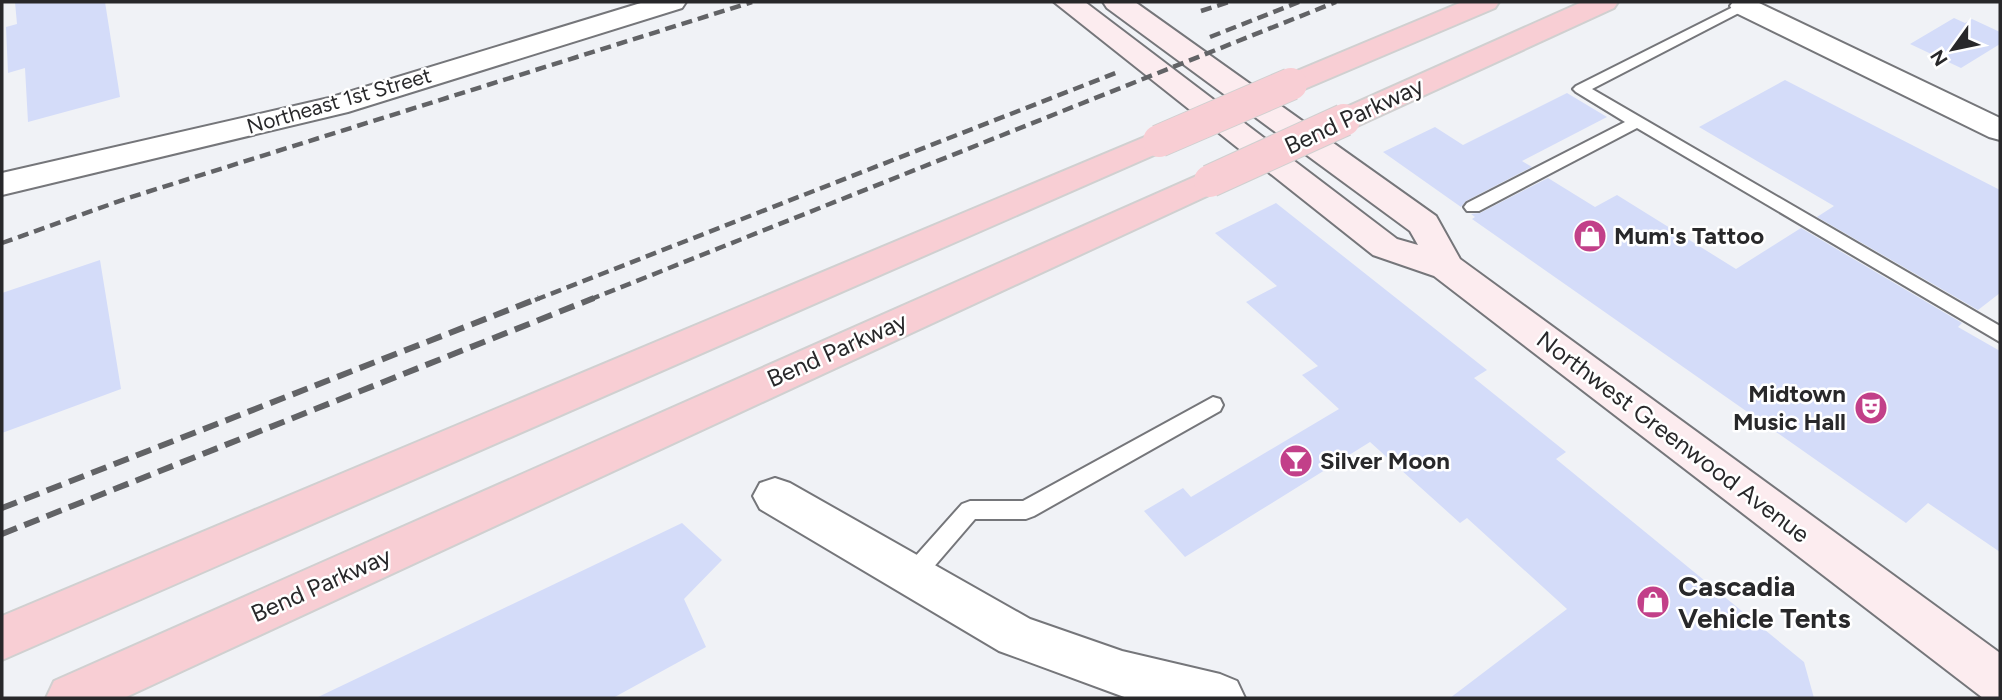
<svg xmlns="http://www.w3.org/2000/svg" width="2002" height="700" viewBox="0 0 2002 700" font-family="Figtree,sans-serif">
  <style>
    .building { fill: #d4dcf9 }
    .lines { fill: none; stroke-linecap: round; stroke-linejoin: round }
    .service-casing { stroke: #75767a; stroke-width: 4 }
    .minor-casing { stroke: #75767a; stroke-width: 4 }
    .secondary-casing { stroke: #75767a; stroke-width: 4 }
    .trunk-casing { stroke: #d0d0d0; stroke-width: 4 }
    .service { fill: #fff; fill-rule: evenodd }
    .minor { fill: #fff; fill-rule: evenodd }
    .secondary { fill: #fcecef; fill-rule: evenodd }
    .trunk { fill: #f8ced4; fill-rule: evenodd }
    .rail-far1 { stroke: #626366; stroke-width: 4.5; stroke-dasharray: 11 6; stroke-linecap: butt }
    .rail { stroke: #626366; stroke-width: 6; stroke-dasharray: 16 8; stroke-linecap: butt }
    .trunk-bridge-casing { stroke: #d0d0d0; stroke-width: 34; stroke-linecap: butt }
    .trunk-bridge { stroke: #f8ced4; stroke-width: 32 }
    .labels { text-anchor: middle; stroke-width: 5; stroke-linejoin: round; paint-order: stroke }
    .far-street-label { font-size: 21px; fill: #28282a; stroke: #fff }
    .street-label { font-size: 24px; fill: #28282a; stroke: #fff }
    .poi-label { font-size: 24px; font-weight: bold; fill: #28282a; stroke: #fff; text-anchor: start }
    .near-poi-label { font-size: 28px; font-weight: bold; fill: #28282a; stroke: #fff; text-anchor: start }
  </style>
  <rect width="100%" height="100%" fill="#f0f2f6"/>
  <!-- building -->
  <path class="building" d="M15 2H105L120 97 28 122 25 68 8 73 6 27 17 24Z
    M1954 18 1965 23 1972 19 2000 32V44L1961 68 1910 44Z
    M1785 80 2000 190V293L1978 310 1817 217 1834 206 1699 127Z
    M1567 93 1607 117 1522 161 1532 167 1466 201 1461 207 1383 152 1435 127 1463 145Z
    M1548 178 1595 207 1617 195 1736 269 1801 228 1962 323 1958 327 2000 351V552L1928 503 1906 523 1472 219 1475 217 1471 214 1480 213Z
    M1276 203 1487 370 1474 378 1566 452 1556 459 1804 662 1814 698H1450L1567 609 1467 518 1460 523 1370 442 1185 557 1144 511 1183 488 1191 497 1339 409 1302 375 1318 366 1246 302 1277 286 1215 233Z
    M100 260 121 389 2 433V293Z
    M682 523 722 560 684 599 706 647 613 698H316Z"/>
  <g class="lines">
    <defs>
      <path id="service" d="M1743 2H1760L1592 89 2000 326V342L1637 128 1479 211H1467L1464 207 1467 203 1625 122 1576 92 1573 89 1576 86Z
        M1213 397 1220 399 1223 405 1220 411 1034 516 1026 519H975L920 583 912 586 904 583 901 576 904 569 962 504 970 501H1023Z"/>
      <path id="minor" d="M644 2H686L682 8 348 112 2 195V173L329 98Z
        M1733 2H1757L2000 118V140L1989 137 1734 12 1730 6Z
        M775 478 790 483 1030 619 1122 651 1220 674 1237 681 1245 698H1127L999 651 760 509 753 496 760 483Z"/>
      <path id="secondary" d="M1054 2H1085L1397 239 1418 245 1410 231 1107 8 1103 2H1135L1436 216 1460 259 2000 653V698H1983L1434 276 1373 255Z"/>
      <path id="trunk" d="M1462 2H1499L1495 8 1302 90 1291 93 1280 90 1276 84 1280 78Z
        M1582 2H1618L1614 8 1355 127 1344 129 1333 127 1328 120 1333 113Z
        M1159 131 1170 134 1175 141 1170 148 2 660V616Z
        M1210 170 1222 173 1227 181 1222 189 124 698H46L54 681Z"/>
    </defs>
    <!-- service casing -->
    <use href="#service" class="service-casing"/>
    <!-- minor casing -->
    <use href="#minor" class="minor-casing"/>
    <!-- secondary casing -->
    <use href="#secondary" class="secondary-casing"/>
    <!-- trunk casing -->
    <use href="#trunk" class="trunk-casing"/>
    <!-- service -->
    <use href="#service" class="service"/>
    <!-- minor -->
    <use href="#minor" class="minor"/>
    <!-- secondary -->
    <use href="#secondary" class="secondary"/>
    <!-- trunk -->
    <use href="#trunk" class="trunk"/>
    <!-- rail-far1 -->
    <path class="rail-far1" d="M1201 11 1229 2
      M1210 37 1299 2
      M2 243 128 198 752 2
      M535 300 1118 72
      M589 300 1336 2"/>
    <!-- rail -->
    <path class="rail" d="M2 508 539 298
      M2 534 594 298"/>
    <defs>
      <path id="trunk-bridge" d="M1159 141 1291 84
        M1210 181 1344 120"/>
    </defs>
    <!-- trunk-bridge casing -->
    <use href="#trunk-bridge" class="trunk-bridge-casing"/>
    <!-- trunk-bridge -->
    <use href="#trunk-bridge" class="trunk-bridge"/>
  </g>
  <!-- icons -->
  <defs>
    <symbol id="shop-disc" viewBox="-11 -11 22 22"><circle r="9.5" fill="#c24089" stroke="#fff"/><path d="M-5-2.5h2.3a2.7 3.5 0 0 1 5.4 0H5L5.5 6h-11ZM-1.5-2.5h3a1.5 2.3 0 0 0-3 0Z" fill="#fff"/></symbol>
    <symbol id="theatre-disc" viewBox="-11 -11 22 22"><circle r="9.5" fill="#c24089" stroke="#fff"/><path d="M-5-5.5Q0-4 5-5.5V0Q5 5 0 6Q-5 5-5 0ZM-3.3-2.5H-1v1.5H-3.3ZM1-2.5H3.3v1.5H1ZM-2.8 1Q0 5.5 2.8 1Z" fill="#fff"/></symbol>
    <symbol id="bar-disc" viewBox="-11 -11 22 22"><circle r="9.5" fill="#c24089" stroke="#fff"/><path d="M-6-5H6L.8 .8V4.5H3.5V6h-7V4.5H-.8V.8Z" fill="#fff"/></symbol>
  </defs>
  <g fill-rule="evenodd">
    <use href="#shop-disc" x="1571" y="217" width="38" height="38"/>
    <use href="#theatre-disc" x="1852" y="389" width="38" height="38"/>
    <use href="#bar-disc" x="1277" y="442" width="38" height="38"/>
    <use href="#shop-disc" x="1634" y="583" width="38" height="38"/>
  </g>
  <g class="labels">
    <!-- far-street labels -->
    <g class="far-street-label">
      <text transform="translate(339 101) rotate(-16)" y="7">Northeast 1st Street</text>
    </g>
    <!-- street labels -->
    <g class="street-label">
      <text transform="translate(1354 116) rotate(-25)" y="8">Bend Parkway</text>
      <text transform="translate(837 350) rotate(-24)" y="8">Bend Parkway</text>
      <text transform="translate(1673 437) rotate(37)" y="8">Northwest Greenwood Avenue</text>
      <text transform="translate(321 585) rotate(-24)" y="8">Bend Parkway</text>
    </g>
    <!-- poi labels -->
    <g class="poi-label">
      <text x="1614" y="244">Mum's Tattoo</text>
      <text x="1846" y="402" text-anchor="end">Midtown<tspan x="1846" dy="28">Music Hall</tspan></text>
      <text x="1320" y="469">Silver Moon</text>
    </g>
    <!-- near-poi labels -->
    <g class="near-poi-label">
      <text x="1678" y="596">Cascadia<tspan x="1678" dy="32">Vehicle Tents</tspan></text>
    </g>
  </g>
  <!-- border -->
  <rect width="2002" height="700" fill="none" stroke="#28282a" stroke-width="7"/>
  <!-- north arrow -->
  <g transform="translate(1953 49) rotate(237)" stroke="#ffffff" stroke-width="5" paint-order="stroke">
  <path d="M0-5L12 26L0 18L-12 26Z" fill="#28282a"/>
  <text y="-10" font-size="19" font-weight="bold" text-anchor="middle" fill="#28282a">N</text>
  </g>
</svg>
